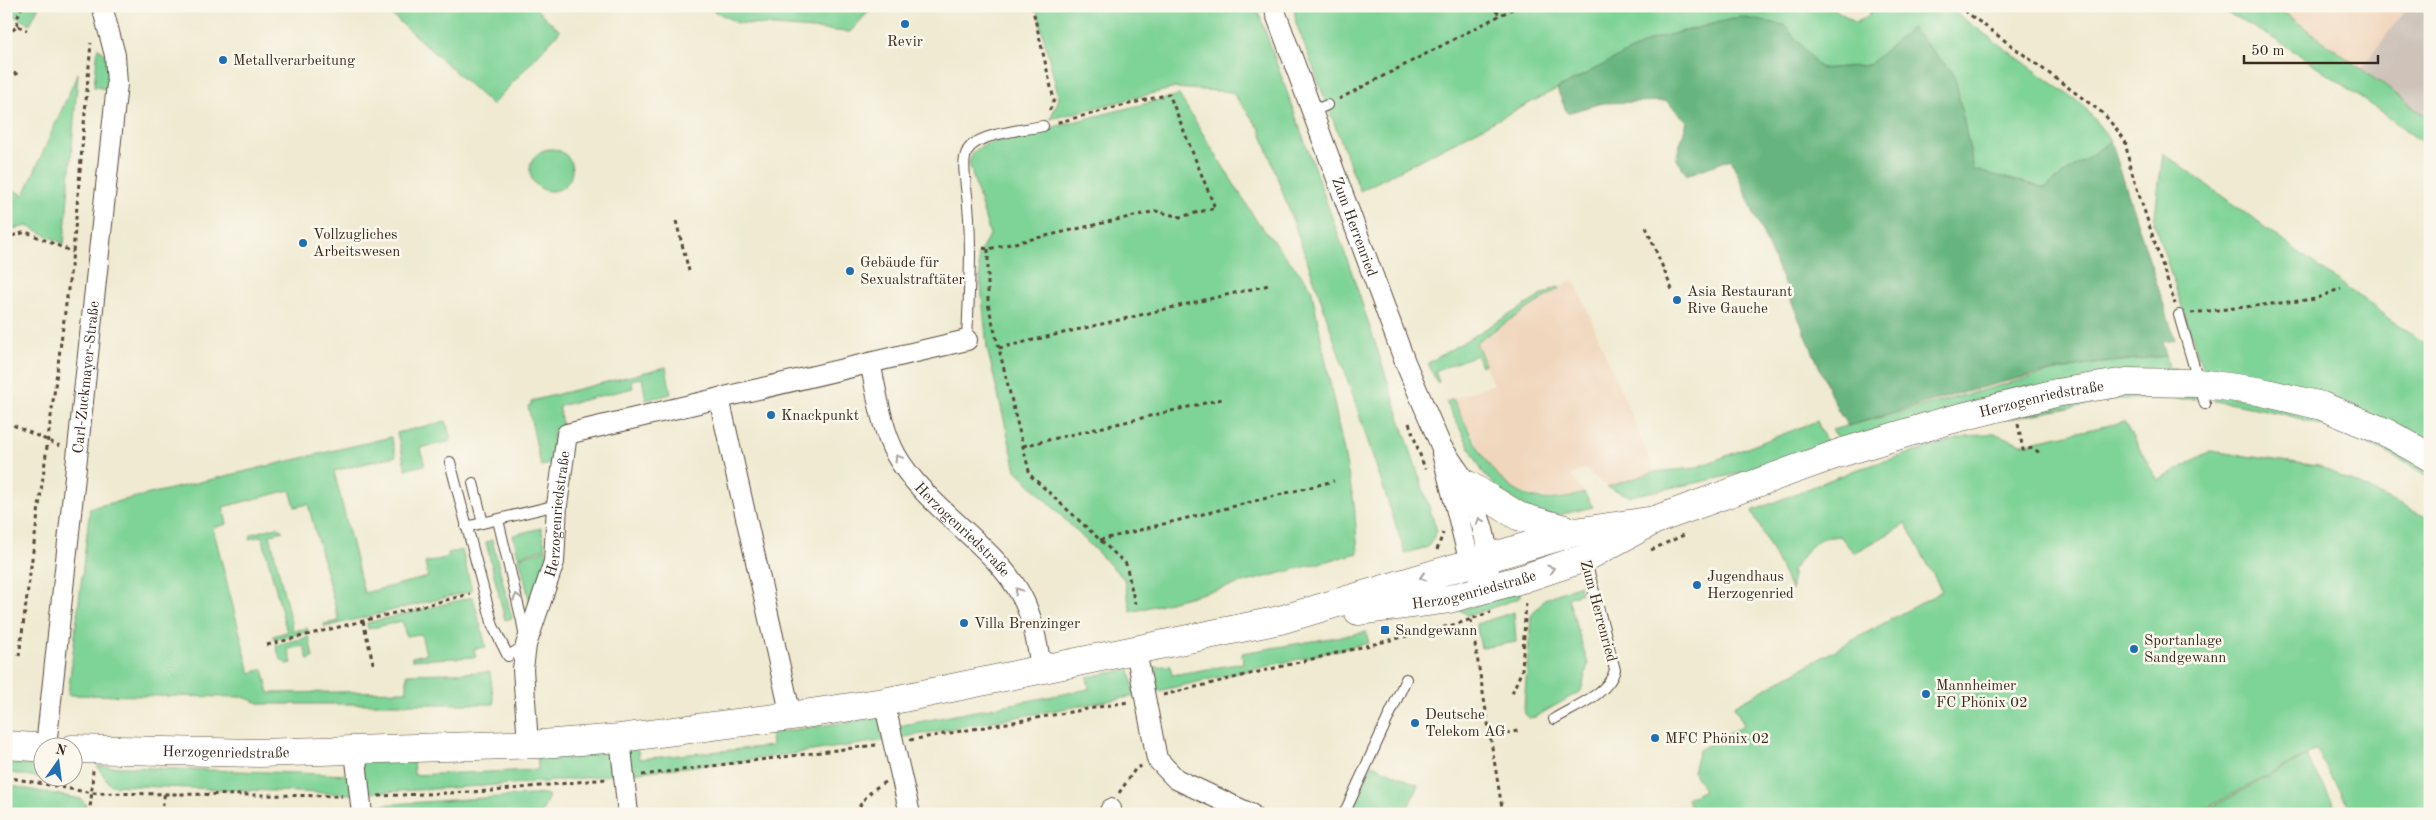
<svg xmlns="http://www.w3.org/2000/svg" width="2436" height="820" viewBox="0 0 2436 820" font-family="'Old Standard TT',serif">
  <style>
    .built { fill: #f0d6bc }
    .industrial { fill: #cec2b9 }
    .green { fill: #7ed396; stroke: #5c7e5a }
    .forest { fill: #66b57f; stroke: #50704e }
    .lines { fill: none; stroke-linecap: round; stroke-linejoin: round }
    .lane-casing { stroke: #564739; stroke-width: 12 }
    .street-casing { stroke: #564739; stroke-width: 22 }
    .secondary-casing { stroke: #564739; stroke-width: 29 }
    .path { stroke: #564739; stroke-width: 3; stroke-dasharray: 4 4; stroke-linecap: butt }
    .lane { stroke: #fff; stroke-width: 10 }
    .street { stroke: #fff; stroke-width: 20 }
    .secondary { stroke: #fff; stroke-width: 28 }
    .oneway { stroke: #a79f9a }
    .poi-dot { fill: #1f6fb2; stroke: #fbf7ec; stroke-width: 2 }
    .labels { text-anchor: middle; stroke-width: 5; stroke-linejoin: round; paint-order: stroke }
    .poi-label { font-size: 15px; fill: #3b2a1e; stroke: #fbf7ec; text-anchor: start }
    .street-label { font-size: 15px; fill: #3b2a1e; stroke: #fbf7ec }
  </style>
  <rect width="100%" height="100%" fill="#fbf7ec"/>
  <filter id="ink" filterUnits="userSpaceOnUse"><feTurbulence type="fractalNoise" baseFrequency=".02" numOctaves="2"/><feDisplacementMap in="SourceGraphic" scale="10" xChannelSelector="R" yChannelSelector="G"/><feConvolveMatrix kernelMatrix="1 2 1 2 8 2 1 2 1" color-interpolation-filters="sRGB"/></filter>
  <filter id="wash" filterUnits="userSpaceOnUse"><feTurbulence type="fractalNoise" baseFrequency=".0096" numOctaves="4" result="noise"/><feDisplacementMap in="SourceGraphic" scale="20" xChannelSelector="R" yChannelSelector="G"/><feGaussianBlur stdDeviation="1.12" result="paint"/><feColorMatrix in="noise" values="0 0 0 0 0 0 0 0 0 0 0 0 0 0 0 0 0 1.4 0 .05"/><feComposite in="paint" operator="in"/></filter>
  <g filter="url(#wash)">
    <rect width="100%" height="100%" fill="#efead1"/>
    <!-- built -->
    <path class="built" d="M2275 6H2408L2361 69Z
      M1571 280 1575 281 1655 472 1607 487 1585 469 1571 475 1584 493 1562 498 1537 497 1511 488 1495 476 1453 399 1493 384 1475 342Z"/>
    <!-- industrial -->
    <path class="industrial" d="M2408 6H2430V119L2361 69Z"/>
    <!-- green -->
    <path class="green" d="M6 6H39L30 24 6 12Z
      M382 6H533L560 31 492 105Z
      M704 6H869L870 10 850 32 738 23Z
      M1036 6H1256L1352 273 1437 531 1428 547 1405 553 1317 288 1260 129 1232 92 1175 88 1050 119 1059 99Z
      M1294 6H1830L1856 23 1869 15 1872 6H1946L2084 106 2111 141 2045 188 1973 170 1954 74 1911 28 1869 65 1821 69 1784 25 1740 17 1653 39 1360 191 1296 23Z
      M2213 6H2275L2430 119V148C2360 97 2292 43 2213 6Z
      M98 47 111 60 108 89 94 87Z
      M78 73 64 244 28 226 6 230V187L24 195Z
      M1179 95 1256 220 1311 287 1354 503 1358 553 1131 612 1124 579 1016 470 987 348 978 255 990 235 969 163 972 153 983 145Z
      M530 170a21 21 0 1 1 42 0a21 21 0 1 1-42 0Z
      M2163 153 2430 348V446L2204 373 2154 223Z
      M1556 287 1560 288 1476 342 1485 364 1481 366 1476 355 1435 371 1439 382 1437 383 1428 363Z
      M2166 356 2169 368H2177L2175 371 1842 442 1832 430 2052 372 2087 365Z
      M666 367 671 394 646 400 642 378 631 380 633 388 559 406 562 425 554 432 552 464 541 466 528 406 531 405V401Z
      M2215 393 2319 415 2430 468V477C2358 433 2298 413 2214 401Z
      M2107 394 2194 395 2195 399H2119L2003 420Z
      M1453 399C1482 456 1505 520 1584 493L1593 507 1559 515 1537 514 1500 491 1482 471 1446 402Z
      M446 421 451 441 420 448 425 465 406 469 397 433Z
      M1817 421 1827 444 1756 469 1715 479 1630 496 1607 487 1655 472 1695 468Z
      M2124 422 2158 481 2210 451 2319 466 2430 519V814H2353L2316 750 2195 814H1693L1687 799 1704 790 1693 771 1699 750 1744 725 1734 706 1942 591 1906 524 1854 553 1840 536 1821 538 1807 550 1792 571V591L1752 511 1855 470 1958 439 1981 434H1996L2022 444Z
      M391 437 396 456 334 471 364 593 428 577 425 563 449 557 448 553 462 550 472 591 325 627 324 624 339 621 308 504 295 507 290 490 223 507 227 524 213 528 250 673 263 669 269 693 407 691V674L490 672 494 704H262L243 697 68 695 90 508Z
      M277 527 283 531 270 535 293 631 307 628 308 632 274 640 273 636 287 632 262 536 249 539 252 534Z
      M541 528 547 555 531 607 519 557 543 551 542 549 518 556 513 535Z
      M492 540 512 618 505 620 486 542Z
      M1579 585 1581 593 1568 598 1588 664 1581 691 1535 717 1529 718 1525 714 1524 707 1531 616 1545 599Z
      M1520 592V597L1517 599 1471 615H1467L1460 610Z
      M473 597 486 647 474 649 476 657 412 660V657L426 654 421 634 406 636 402 621 368 629 367 623Z
      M1514 612 1516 642 1481 648 1476 624Z
      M1366 632 1369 643 1149 693 1146 669 1170 665 1172 675 1243 663 1242 653Z
      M309 637 313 658 308 660 304 646 288 649 292 663 287 664 280 659 276 645Z
      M1130 669 1135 696 888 740 743 761 545 782 352 794 110 785 97 766 351 775 353 760 413 758 414 775 538 770 537 753 637 745 639 759 772 746 771 733 896 715 898 726 1089 689 1087 677Z
      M2307 756 2339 814H2199Z
      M6 763 42 765V778H65V782L6 772Z
      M1372 764 1418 785 1405 814H1349Z
      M6 785 81 799 86 804 84 814H12L6 801Z
      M546 794 549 796 541 814H500L490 810 488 814H378L377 805Z"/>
    <!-- forest -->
    <path class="forest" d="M1740 17 1784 25 1821 69 1869 65 1911 28 1954 74 1974 170 2045 188 2111 141 2175 340 2162 342 2166 356C2139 359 2112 361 2086 365 2005 378 1926 403 1848 426L1838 411 1731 159 1687 175 1676 158 1687 121 1666 101 1603 103 1567 113 1557 89 1653 39Z"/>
  </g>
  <g filter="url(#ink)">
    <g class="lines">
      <defs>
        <path id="lane" d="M1311 112 1327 105
          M2179 315 2205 404
          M967 340C969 289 973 237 966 187 965 175 961 157 970 147 983 133 1024 130 1043 126
          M450 462 493 626 508 656 526 645 522 621 498 520
          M473 483 483 523
          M466 527 557 505
          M1554 719C1575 706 1608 695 1615 670L1585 558
          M1344 814 1406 679"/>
        <g id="street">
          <path id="s1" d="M1275 6 1276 14 1405 362 1441 446 1468 485 1483 529 1489 558V570"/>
          <path id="s2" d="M870 363C877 392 881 428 896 455 926 508 994 544 1022 597 1034 620 1037 646 1042 671"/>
          <path d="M719 398 791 716"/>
          <path d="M1442 453 1470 563 1477 573"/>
          <path d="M1136 651 1157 759 1176 779 1251 814"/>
          <path d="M884 702 910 814"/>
          <path d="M620 738 628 814"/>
          <path id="s3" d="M528 745 523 669 526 645 554 562 557 505 567 434 967 340"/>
          <path id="s4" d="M46 747 117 84 115 55 102 6"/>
          <path d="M355 751 362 814"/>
          <path d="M1109 814 1111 809"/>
        </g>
        <g id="secondary">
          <path d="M1468 485 1518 516 1575 532"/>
          <path id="s5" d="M1358 611 1449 599 1522 579 1585 558 1655 520 1840 453 1946 421 2056 393 2126 382 2198 383 2258 391 2322 406 2385 432 2430 457"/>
          <path d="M6 745 48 748"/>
          <path id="s6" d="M72 749 259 753 541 744 620 738 791 716 884 702 1280 620 1575 532 1655 520"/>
        </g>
      </defs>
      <!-- lane casing -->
      <use href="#lane" class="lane-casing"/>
      <!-- street casing -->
      <use href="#street" class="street-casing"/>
      <!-- secondary casing -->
      <use href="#secondary" class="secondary-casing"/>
      <!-- path -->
      <path class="path" d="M1032 6 1054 100 1048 114
        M1489 6 1501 15
        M1958 6 2104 114 2125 140 2130 167 2175 304
        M18 26 27 30
        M6 35 18 26 17 19 22 6
        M6 71 20 75
        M1339 99 1518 6
        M676 221 689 271
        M1646 227 1673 292
        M6 240 8 237 26 232 73 252
        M983 248 988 249 1156 211 1180 217 1215 208 1169 94 1055 123
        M988 249V304L1030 475 1126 564 1135 604
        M2191 313 2316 299 2341 288
        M999 348 1269 285
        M6 422 60 446
        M1409 423 1425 469
        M2018 424 2023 450 2033 448 2041 454
        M1023 446 1222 399
        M2423 479 2430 483
        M1100 540 1334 481
        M1437 550 1443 533
        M1651 550 1686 534
        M1471 620 1503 814
        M363 621 374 667
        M267 645 470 594
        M19 656 73 252 91 43
        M6 683 11 654
        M1512 693 1522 670 1526 601
        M1163 695 1457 624 1491 612
        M1490 736 1518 731
        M910 740 1128 702
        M642 775 876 745
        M6 777 92 793 342 796
        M1119 793 1136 768 1142 766
        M378 796 492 791 606 779
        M88 814 91 802 93 770
        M161 814 165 792
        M856 814C861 800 872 789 885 782"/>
      <!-- lane -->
      <use href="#lane" class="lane"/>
      <!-- street -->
      <use href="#street" class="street"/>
      <!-- secondary -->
      <use href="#secondary" class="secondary"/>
    </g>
    <!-- one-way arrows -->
    <defs><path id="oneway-chevron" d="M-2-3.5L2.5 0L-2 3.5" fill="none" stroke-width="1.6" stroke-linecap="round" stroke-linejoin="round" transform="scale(1.25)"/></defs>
    <g class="oneway">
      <use href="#oneway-chevron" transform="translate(898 458) rotate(-121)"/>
      <use href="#oneway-chevron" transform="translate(1480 521) rotate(-109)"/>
      <use href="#oneway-chevron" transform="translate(1551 569) rotate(-18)"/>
      <use href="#oneway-chevron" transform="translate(1423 577) rotate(163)"/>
      <use href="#oneway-chevron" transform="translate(1018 591) rotate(-123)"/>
      <use href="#oneway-chevron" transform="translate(517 597) rotate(-104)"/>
    </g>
  </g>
  <!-- markers -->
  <g class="poi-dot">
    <circle cx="905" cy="24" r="5"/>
    <circle cx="223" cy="60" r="5"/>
    <circle cx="303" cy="243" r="5"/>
    <circle cx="850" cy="271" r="5"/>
    <circle cx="1677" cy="300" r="5"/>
    <circle cx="771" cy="415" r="5"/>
    <circle cx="1697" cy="585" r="5"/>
    <circle cx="964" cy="623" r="5"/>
    <rect x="1380" y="625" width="10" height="10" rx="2.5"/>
    <circle cx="2134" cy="649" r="5"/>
    <circle cx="1926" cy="694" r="5"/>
    <circle cx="1415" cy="723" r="5"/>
    <circle cx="1655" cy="738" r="5"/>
  </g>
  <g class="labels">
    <!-- poi labels -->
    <g class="poi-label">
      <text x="905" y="46" text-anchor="middle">Revir</text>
      <text x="233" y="65">Metallverarbeitung</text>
      <text x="313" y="239">Vollzugliches<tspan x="313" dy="17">Arbeitswesen</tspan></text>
      <text x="860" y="267">Gebäude für<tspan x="860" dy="17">Sexualstraftäter</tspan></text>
      <text x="1687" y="296">Asia Restaurant<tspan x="1687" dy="17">Rive Gauche</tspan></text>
      <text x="781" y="420">Knackpunkt</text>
      <text x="1707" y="581">Jugendhaus<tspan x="1707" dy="17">Herzogenried</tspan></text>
      <text x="974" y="628">Villa Brenzinger</text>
      <text x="1395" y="635">Sandgewann</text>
      <text x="2144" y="645">Sportanlage<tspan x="2144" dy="17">Sandgewann</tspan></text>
      <text x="1936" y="690">Mannheimer<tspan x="1936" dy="17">FC Phönix 02</tspan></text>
      <text x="1425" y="719">Deutsche<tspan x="1425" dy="17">Telekom AG</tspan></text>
      <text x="1665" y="743">MFC Phönix 02</text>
    </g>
    <!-- street labels -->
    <g class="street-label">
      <text dy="5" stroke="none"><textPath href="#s1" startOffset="235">Zum Herrenried</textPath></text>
      <text dy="5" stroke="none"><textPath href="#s4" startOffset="372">Carl-Zuckmayer-Straße</textPath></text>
      <text dy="5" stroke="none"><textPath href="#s5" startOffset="719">Herzogenriedstraße</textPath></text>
      <text dy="5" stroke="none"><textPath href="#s3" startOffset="236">Herzogenriedstraße</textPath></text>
      <text dy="5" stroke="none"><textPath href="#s2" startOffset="196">Herzogenriedstraße</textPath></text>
      <text dy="5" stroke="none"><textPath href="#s5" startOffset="118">Herzogenriedstraße</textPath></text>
      <text transform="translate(1599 611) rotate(75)" y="5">Zum Herrenried</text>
      <text dy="5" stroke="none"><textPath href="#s6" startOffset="154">Herzogenriedstraße</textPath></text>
    </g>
  </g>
  <!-- margin -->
  <rect width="2436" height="820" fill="none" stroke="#fbf7ec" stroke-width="25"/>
  <!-- north arrow -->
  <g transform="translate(58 762) rotate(14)"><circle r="24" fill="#fbf7ec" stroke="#aea59a"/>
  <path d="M0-4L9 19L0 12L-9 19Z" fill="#1f6fb2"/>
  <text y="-8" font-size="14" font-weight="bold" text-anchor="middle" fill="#3b2a1e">N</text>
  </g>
  <!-- scale -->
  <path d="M2244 55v8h134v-8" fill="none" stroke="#3b2a1e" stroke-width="2.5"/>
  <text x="2251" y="55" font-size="15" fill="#3b2a1e" stroke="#fbf7ec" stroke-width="4" paint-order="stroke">50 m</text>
</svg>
